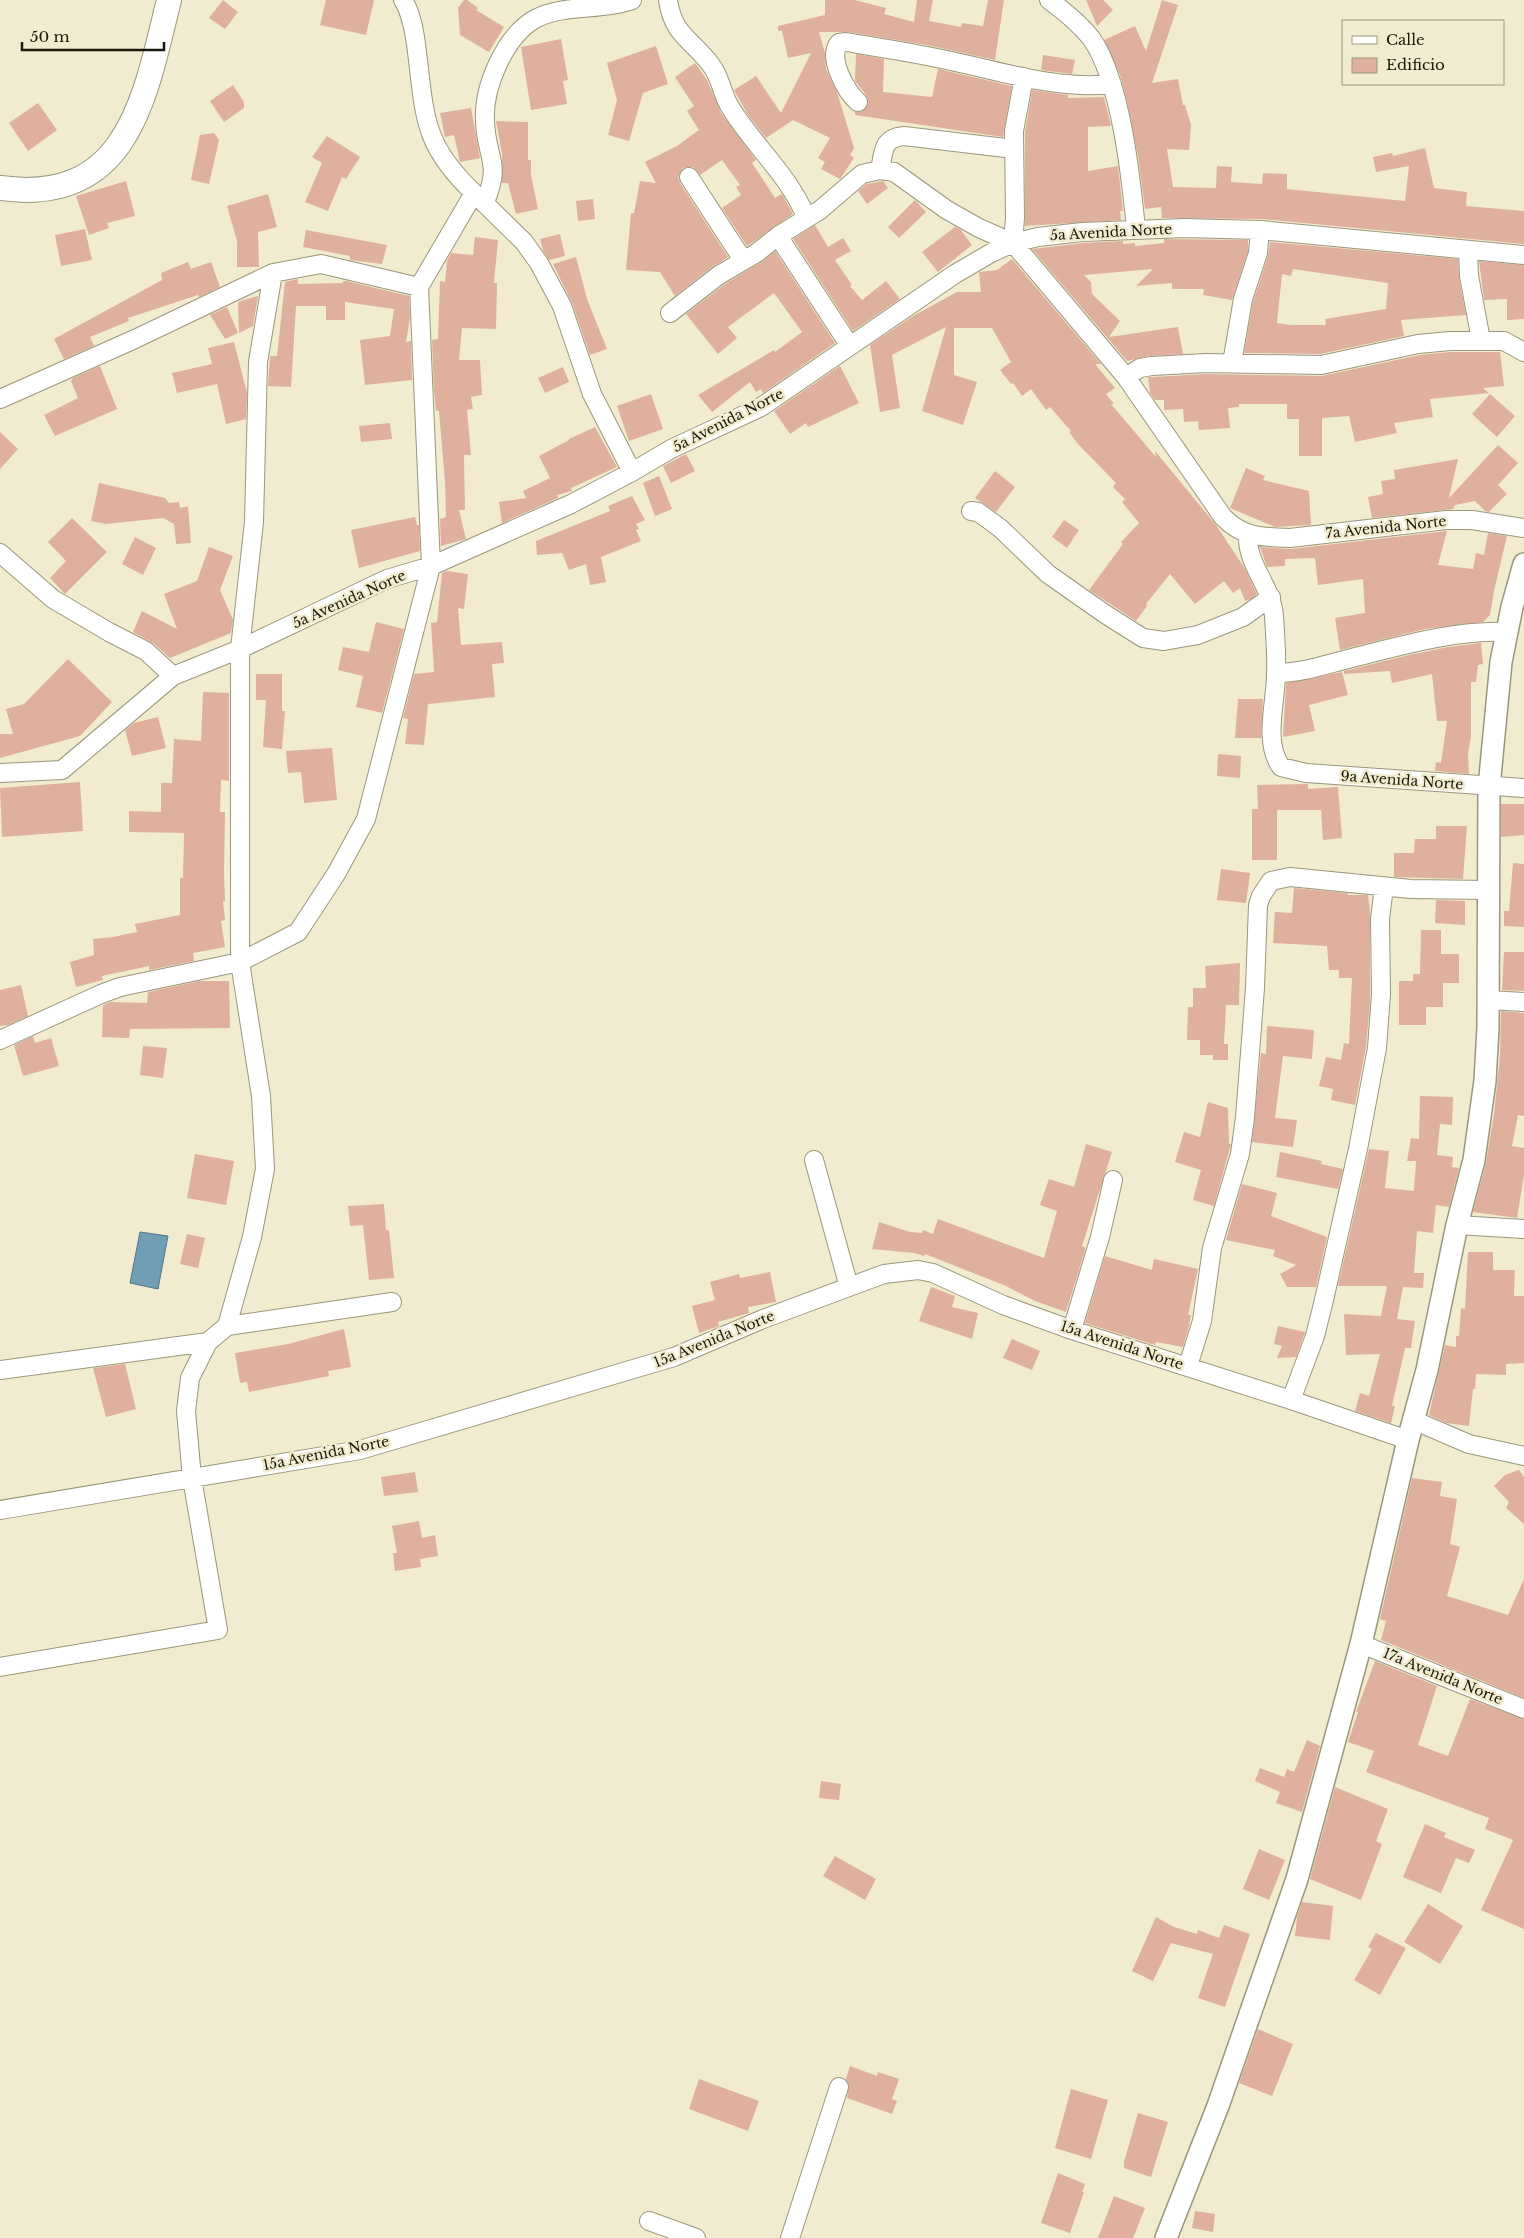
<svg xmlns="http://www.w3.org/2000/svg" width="1524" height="2238" viewBox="0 0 1524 2238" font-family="'Libre Baskerville',serif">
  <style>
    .water { fill: #6f9eb5; stroke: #567683 }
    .building { fill: #dfb09d; fill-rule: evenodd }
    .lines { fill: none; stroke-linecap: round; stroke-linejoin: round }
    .minor-casing { stroke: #9b967c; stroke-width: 20 }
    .tertiary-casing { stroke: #9b967c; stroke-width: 24 }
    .secondary-casing { stroke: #9b967c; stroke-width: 26 }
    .minor { stroke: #fff; stroke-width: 18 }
    .tertiary { stroke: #fff; stroke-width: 21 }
    .secondary { stroke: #fff; stroke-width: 24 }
    .labels { text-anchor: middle; stroke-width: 5; stroke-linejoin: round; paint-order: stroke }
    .street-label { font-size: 14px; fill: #1b190f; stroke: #f1eccf }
  </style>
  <rect width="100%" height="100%" fill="#f1eccf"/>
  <!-- water -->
  <path class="water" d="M140 1232 168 1236 158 1289 130 1283Z"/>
  <!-- building -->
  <path class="building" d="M223 0 238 12 225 29 209 18Z
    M326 0H374L366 35 320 25Z
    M464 0H467L478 8 476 10 504 27 489 52 460 35 458 8Z
    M825 0H855L886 8 884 14 914 22 917 0H933L929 21 961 27 962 23 983 26 988 0H1004L995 60 927 45 848 32H819L825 53 826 69 837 92 854 148 850 155 854 158 840 179 821 169 825 162 818 158 830 138 793 120 766 138 748 115 734 90 756 76 781 113 811 53 788 58 782 31H778V26L825 15Z
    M1086 0H1103L1113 10 1097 26Z
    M1162 0 1178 5 1152 83 1178 79 1183 105H1185L1191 125 1189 150 1167 149 1173 187 1216 188 1217 166 1232 167 1231 182 1262 184 1263 173 1287 174V189L1405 201 1409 166 1376 172 1373 157 1392 153 1393 156 1425 148 1434 188 1467 192 1466 206 1524 211V244L1261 219 1162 218 1161 207 1145 209 1138 156 1127 101 1120 75 1104 40 1135 26 1146 51Z
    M561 39 568 80 563 81 567 104 531 110 521 47Z
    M656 46 668 84 643 93 629 141 608 135 617 100 607 63Z
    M856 54 884 59 883 92 932 97 938 69 1012 86 1003 137 855 115V112H861L868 104 866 95 855 81Z
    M1043 55 1075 60 1072 74 1041 70Z
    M695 63 707 80 721 113 756 160 752 163 775 198 782 194 793 214 747 246 722 208 741 195 736 187 740 185 722 160 700 175 693 167 683 168 678 177 680 183 728 257 712 267 675 296 660 272 626 270 631 213H634L640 181 656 183 645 162 677 146 699 130 687 111 694 106 675 77Z
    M233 85 244 102V108L224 122 210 101Z
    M1032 90 1068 95V98L1104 97 1111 126 1088 127V171L1118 166 1123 211H1120L1121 220 1025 226V132Z
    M38 103 57 130 28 151 9 123Z
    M471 108 480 158 460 162 454 135 445 137 440 113Z
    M496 121 528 122V160H531V175L538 209 516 214 508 183H502V154Z
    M214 133 219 140 209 184 191 180 200 135Z
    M327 136 360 157 346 179 342 177 328 211 305 202 322 163 312 157Z
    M126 181 135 216 107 223 109 228 89 235 76 196Z
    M883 181 888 188 867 204 858 191 867 184Z
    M268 194 277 227 258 232 259 267H237V241L227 206Z
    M593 199 595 219 578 221 576 201Z
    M915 200 926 212 899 238 888 227Z
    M815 225 828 247 843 238 851 251 835 260 852 285 850 286 862 300 886 281 900 299 853 331 793 239Z
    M955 227 960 229 972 245 938 272 922 252Z
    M85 229 92 260 61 266 55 235Z
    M306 230 387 245 382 264 350 260V256L303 247Z
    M560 234 565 256 549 260 543 250 540 239Z
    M475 237 498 240 494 283H497L496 329 462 328 459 360H480L482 395 471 397 473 409 467 410 471 455H464L465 510H459L466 539 441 546 440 519 446 517 445 482 439 411H436L434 391 432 340 438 339 440 281 445 282 447 261 451 253 473 255Z
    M1164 239 1248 240V251L1232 300 1203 295 1204 289H1172V283L1136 286 1153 269 1084 275 1091 282 1092 294 1120 321 1109 337 1178 327 1183 354 1150 356 1127 361 1032 249 1083 243 1123 241V244L1135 243V246L1164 243Z
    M1270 242 1458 259 1459 278 1466 315 1401 320 1404 336 1320 354 1244 353 1253 302 1268 256ZM1293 269 1388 283 1386 309 1325 319 1326 325H1290L1277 323 1282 274 1291 276Z
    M775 251 835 343 763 393 761 389 756 392 750 382 712 412 698 395 774 350 775 352 802 332 774 293 728 327 737 338 718 354 686 314 725 284 760 263Z
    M576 257 587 299 607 349 590 355 572 303 553 264Z
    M1012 259 1101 364H1095L1115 388 1106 394 1114 404H1111L1156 457 1155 451 1216 525 1244 567 1255 590 1257 594 1251 599 1245 601 1240 588 1233 593 1224 581 1195 604 1170 574 1146 604 1147 606 1136 621 1089 590 1123 544 1121 542 1139 523 1122 502 1125 499 1113 487 1116 483 1078 444 1069 432 1071 431 1050 407 1046 410 1031 389 1022 396 1013 383 1011 384 1000 370 1011 362 992 328H954V375L977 382 963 425 922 411 946 327 892 355 900 408 880 412 870 345 913 316 957 292H981L979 272 997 270Z
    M1479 261 1524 265V319L1507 320V299L1484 300Z
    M188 262 191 269 211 262 220 287 199 297 198 295 128 318 129 321 90 337 94 346 64 359 54 339 162 280 161 273Z
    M298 279V284L343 283V281H346L409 296 410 318 406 342 411 341 412 380 365 385 360 340 390 336 394 309 345 302V320H326V306H296L291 387 268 386 270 356H277L285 282Z
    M258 296 253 326 239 333 238 302Z
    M227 307 238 333 225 339 210 315Z
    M234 342 247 393 246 419 226 424 217 384 177 393 172 373 212 364 208 348Z
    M1450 352H1500L1504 386 1483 388 1489 393 1430 399 1433 417 1394 423 1397 433 1355 442 1349 416 1322 418V456H1299V419H1287V404H1239V407L1228 408 1230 428 1199 430 1198 421 1184 422 1183 409 1164 410V400H1155L1150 393 1148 377H1153L1206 374 1321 376 1420 355Z
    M100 366 117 409 55 436 44 415 78 398 71 381 73 378Z
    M840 366 859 403 808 427 806 423 790 434 774 411Z
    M563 367 569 382 545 393 538 378Z
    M651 394 663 429 629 441 617 406Z
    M1490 394 1515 416 1497 437 1472 414Z
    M390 423 392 439 361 442 359 426Z
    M595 427 617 467 571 488 572 491 557 495 558 498 502 523 499 502 526 498 523 491 550 478 539 456 569 440V439Z
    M0 432 18 449 0 469Z
    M1498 445 1518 463 1498 485 1507 494 1489 512 1485 511 1475 501 1455 505 1453 509 1372 518 1368 497 1383 494 1381 481 1395 479 1394 470 1458 459 1449 498Z
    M686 454 695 471 671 483 663 466Z
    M1246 468 1265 476 1263 480 1309 491 1311 525 1275 527 1230 508Z
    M995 471 1015 487 996 512 975 498Z
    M659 476 672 509 655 516 643 483Z
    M99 483 165 498 169 503 179 502 180 508 188 506 191 543 176 544 174 524 163 518 106 524 91 521Z
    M632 496 645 520 636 524 639 529 636 530 641 541 601 557 606 582 590 585 586 564 569 570 562 553 537 555 536 541 610 511 608 506Z
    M415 517 417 525H419L420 551 359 568 351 530Z
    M72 518 107 552 65 594 50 578 66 561 48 542Z
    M1064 520 1079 530 1067 548 1052 537Z
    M1447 531 1438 565 1473 569 1476 553 1484 555 1488 533 1507 536 1494 591 1490 615 1483 622 1425 629 1340 650 1335 618 1365 613 1363 579 1318 585 1315 558 1285 559V566L1267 567 1260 547 1291 549Z
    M135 537 156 548 143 575 122 564Z
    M209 547 233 556 220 590 233 620 231 633 170 658 153 643 133 632 142 611 177 629 164 594 197 581Z
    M446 571 468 574 464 609 458 608 461 645 502 642 504 663 492 664 495 697 428 704 424 745 405 744 408 719 403 718 414 674 434 672 431 623 437 622 442 573Z
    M376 622 404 629 382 713 356 707 363 676 338 670 343 647 369 652Z
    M1481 643 1483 664 1478 665 1476 682H1471V736L1468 753 1469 774 1435 771 1436 762 1441 763 1447 721H1437L1432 674 1392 683 1390 671 1344 674V671L1409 655 1448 647Z
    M68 659 112 702 80 736 0 758V734H13L6 709 24 704Z
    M1342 672 1348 695 1309 705 1315 731 1283 737 1286 683Z
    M256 674H282V711H285L282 749 263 747 266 700H256Z
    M203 692 229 693V781L221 780 220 812H225L224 872 225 901H223L225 920 221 921 225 947 193 953 194 961 149 970V966L102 976 103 980 76 987 70 962 94 955 93 939 113 937 137 932 135 924 180 915V878H183L184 833 129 832V811L161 812V783H172L174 739 201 741Z
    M1238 699H1263L1261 738H1235Z
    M158 717 166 748 132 756 125 730 134 723Z
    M332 748 337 800 304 803 301 772 288 773 286 751Z
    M1218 754 1241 756 1240 778 1217 776Z
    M80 782 83 831 2 837 0 788Z
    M1308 784V789L1338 787 1342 838 1323 840 1321 810H1277V860H1252V809H1258L1257 785Z
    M1501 804H1524V835L1501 837Z
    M1436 826H1467L1463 879 1394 877V853H1414L1415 839H1436Z
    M1513 863 1524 864V927L1504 926V911H1509Z
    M1221 869 1250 873 1246 903 1217 900Z
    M1294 888 1348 893V895H1368L1370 913V1003L1366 1047 1355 1105 1331 1100 1333 1089 1319 1086 1326 1057 1341 1060 1344 1043 1349 1044 1352 978H1339V970H1329L1327 946 1273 943 1275 912 1292 913Z
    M1436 900 1465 901V925L1435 923Z
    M1421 930H1441V954H1459V983H1443V1007H1426V1025H1399V981H1413V974H1420Z
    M1504 952H1524V991L1502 990Z
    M1240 963 1239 1005H1226L1224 1044H1228V1060H1213V1055H1200V1040H1187L1188 1007H1193V988H1206L1205 966Z
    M199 981H229L230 1028 130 1029 129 1038 102 1037 103 1005 111 1002 147 1003 148 992Z
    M21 985 28 1016 8 1025 0 1026V990Z
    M1501 1011 1524 1013V1116L1518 1115 1512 1146 1524 1148V1175L1517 1218 1473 1212 1486 1163 1494 1114 1500 1056Z
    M1267 1026 1314 1030 1312 1059 1283 1056 1275 1118 1297 1120 1293 1147 1252 1142 1261 1053 1266 1054Z
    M33 1036 35 1043 51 1038 59 1066 23 1076 14 1045Z
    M143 1046 167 1048 163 1078 140 1075Z
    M1420 1096 1453 1097 1452 1125 1440 1124 1437 1155 1453 1157 1452 1167 1459 1168 1449 1207 1436 1205 1433 1233 1417 1231 1414 1273H1424L1423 1288 1403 1287 1397 1319 1415 1321 1411 1348H1405L1392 1406H1395L1391 1423 1355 1411 1360 1393 1369 1396 1380 1354 1346 1355 1344 1314 1381 1316 1387 1286H1338L1369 1149 1389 1151 1385 1188 1414 1191 1416 1161H1407L1411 1138 1419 1139Z
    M1208 1102 1228 1108 1229 1144H1231L1214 1206 1193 1200 1201 1170 1175 1162 1184 1132 1200 1137Z
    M1086 1144 1112 1152 1082 1246 1085 1247V1250L1066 1312 1035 1301 1006 1286 925 1254 924 1256 914 1253 872 1249 879 1222 910 1232 922 1233 923 1230 933 1234 938 1219 1044 1258 1057 1211 1040 1205 1049 1179 1074 1187Z
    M1280 1152 1322 1161 1321 1164 1343 1169 1338 1189 1276 1177Z
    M195 1154 234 1161 226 1205 187 1198Z
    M1242 1184 1277 1193 1271 1216 1327 1237 1316 1287H1287L1280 1274 1296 1265 1273 1256 1275 1250 1226 1240Z
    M384 1204 386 1230H389L394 1278 369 1280 363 1225 350 1226 348 1206Z
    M187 1234 205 1238 198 1268 180 1264Z
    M1468 1252H1493V1270H1515L1514 1296H1524V1363L1506 1364V1375L1476 1374 1475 1389H1473L1469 1426 1446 1423 1429 1415 1445 1345 1456 1347V1336H1459L1461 1308 1465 1309Z
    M1105 1256 1152 1270 1154 1259 1198 1269 1188 1315H1191L1189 1326 1183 1347 1156 1342 1155 1345 1085 1323Z
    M770 1272 776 1302 748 1307 749 1313 718 1322 719 1326 699 1333 692 1306 715 1300 710 1282 739 1274 740 1278Z
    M931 1287 955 1296 952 1307 978 1313 972 1339 919 1321Z
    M1278 1326 1305 1332 1296 1357 1277 1358 1282 1346 1274 1344Z
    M344 1329 351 1367 328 1371 329 1376 249 1392 247 1382 240 1383 235 1353 288 1344Z
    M1012 1339 1040 1351 1032 1370 1003 1358Z
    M125 1364 136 1409 106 1417 93 1368Z
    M1519 1470 1524 1477V1524L1506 1508 1509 1502 1494 1486 1505 1475Z
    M415 1472 418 1492 384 1496 381 1477Z
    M1412 1478 1442 1482 1440 1496 1457 1499 1450 1544 1460 1547 1447 1596 1508 1615 1524 1579V1698L1381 1640 1386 1621 1380 1619Z
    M419 1521 422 1538 435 1535 438 1556 420 1559 421 1567 395 1571 393 1553H397L392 1526Z
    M1375 1661 1437 1686 1418 1745 1448 1756 1470 1699 1524 1719V1929L1481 1910 1513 1840 1485 1829 1489 1818 1366 1772 1374 1751 1348 1742 1358 1712H1356Z
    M1307 1740 1320 1746 1302 1812 1276 1803 1280 1792 1255 1781 1260 1768 1284 1777 1287 1769 1294 1772Z
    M821 1781 841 1784 839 1800 819 1798Z
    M1335 1787 1388 1809 1376 1841 1382 1844 1361 1900 1310 1879Z
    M1425 1824 1446 1833 1444 1837 1475 1850 1469 1863 1456 1858 1441 1893 1403 1877Z
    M1259 1849 1285 1860 1269 1900 1243 1889Z
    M835 1856 876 1879 865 1900 823 1876Z
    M1302 1902 1333 1906 1330 1940 1295 1936 1297 1917Z
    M1428 1904 1463 1926 1440 1964 1404 1942Z
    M1156 1917 1174 1927 1197 1934 1198 1930 1219 1938 1224 1925 1250 1934 1225 2007 1198 1998 1213 1954 1171 1943 1153 1981 1132 1971Z
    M1376 1933 1406 1948 1380 1995 1354 1980 1372 1949 1368 1947Z
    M1258 2029 1293 2044 1272 2096 1239 2083Z
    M850 2066 877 2076 878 2072 899 2079 892 2099 897 2101 892 2114 847 2098 849 2085 846 2079Z
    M699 2079 759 2101 748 2131 689 2109Z
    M1071 2089 1108 2100 1091 2159 1055 2148Z
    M1138 2113 1168 2122 1151 2177 1124 2168V2162Z
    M1058 2173 1085 2184 1082 2192H1084L1070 2233 1041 2223Z
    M1114 2196 1145 2208 1133 2238H1098Z
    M1195 2211 1215 2214 1213 2232 1192 2228Z"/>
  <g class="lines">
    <defs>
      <path id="minor" d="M668 0C673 36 693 40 711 65 721 78 722 94 730 107 753 145 789 175 806 217
        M1049 0C1064 11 1079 23 1091 38 1121 80 1131 178 1136 229
        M858 102C846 92 827 57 839 43L846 42C881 48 917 53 951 61 1004 72 1058 90 1112 84
        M880 170C884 151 882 138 904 136L1014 149
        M689 177 743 260
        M474 193 524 242 539 263 562 306 592 394 632 472
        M485 202C502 162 486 158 485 121 483 87 505 36 535 19 562 4 602 11 632 0
        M778 236 850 346
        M1013 243 1015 218 1014 131 1024 77
        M1468 251 1469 276 1481 340
        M670 313 719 275 755 254 778 236 820 210 862 174 880 170 894 172 947 210 979 228 1013 243 1126 377 1223 517C1243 538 1263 537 1290 538L1446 520H1472L1524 528
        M1232 363 1243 299 1258 253 1260 230
        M1126 377 1140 368 1152 366 1206 363 1321 365 1418 344 1450 341H1504L1524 352
        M0 399 135 339 273 273 321 264 419 287 474 193C423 145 425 117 417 52 415 35 412 14 403 0
        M971 511 978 512 1000 528 1048 574 1105 614 1143 638 1164 641 1198 635 1243 617 1271 597
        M1248 534C1246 565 1272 586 1274 616 1275 635 1277 655 1276 674 1276 703 1263 741 1281 767L1306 773 1524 788
        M0 553 53 599 109 632 146 651 173 676
        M1276 673C1301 673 1324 665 1348 659 1400 646 1453 630 1507 632
        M0 773 62 770 173 676 240 649 387 579 431 566 571 504 632 472 671 449 761 407 955 274 991 253 1013 243 1038 237 1082 232 1185 228 1260 230 1524 255
        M1488 1000 1524 1002
        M0 1040 101 994 120 987 240 962 298 932 336 874 366 819 431 566 419 287
        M814 1160 849 1287
        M1457 1225 1524 1229
        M227 1326 392 1302
        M1072 1330 1100 1237 1113 1180
        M1188 1366 1202 1321 1212 1248 1240 1154 1245 1118 1255 988 1258 905 1261 896 1271 881 1290 877 1411 889 1488 890
        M0 1370 208 1342
        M1291 1400 1315 1336 1324 1300 1358 1149 1377 1048 1381 994 1380 919 1384 887
        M1413 1420 1469 1444 1524 1456
        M0 1510 360 1450 674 1357 763 1319 884 1274 918 1270 933 1273 1003 1305 1072 1330 1291 1400 1408 1440
        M1361 1644 1524 1709
        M0 1667 218 1630 192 1478 186 1411 190 1378 208 1342 227 1326 252 1237 265 1169 261 1096 240 962V649L254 522 258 362 273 273
        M649 2221 696 2238
        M790 2238 839 2087"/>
      <path id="tertiary" d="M1166 2238 1218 2106 1297 1879 1361 1644 1408 1440 1427 1370 1457 1225 1474 1160 1485 1081 1488 1028 1489 787 1501 662 1512 607 1524 564"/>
      <path id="secondary" d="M0 188C129 206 145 96 169 0"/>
    </defs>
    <!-- minor casing -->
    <use href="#minor" class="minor-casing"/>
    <!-- tertiary casing -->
    <use href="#tertiary" class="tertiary-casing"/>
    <!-- secondary casing -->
    <use href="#secondary" class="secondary-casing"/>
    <!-- minor -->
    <use href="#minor" class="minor"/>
    <!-- tertiary -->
    <use href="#tertiary" class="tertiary"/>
    <!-- secondary -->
    <use href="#secondary" class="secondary"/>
  </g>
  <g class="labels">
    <!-- street labels -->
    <g class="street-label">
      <text transform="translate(1111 232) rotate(-3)" y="5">5a Avenida Norte</text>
      <text transform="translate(728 420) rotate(-27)" y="5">5a Avenida Norte</text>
      <text transform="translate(1386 527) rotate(-6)" y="5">7a Avenida Norte</text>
      <text transform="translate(349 599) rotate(-24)" y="5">5a Avenida Norte</text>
      <text transform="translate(1402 780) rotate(4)" y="5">9a Avenida Norte</text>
      <text transform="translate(714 1339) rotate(-22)" y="5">15a Avenida Norte</text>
      <text transform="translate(1122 1345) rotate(18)" y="5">15a Avenida Norte</text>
      <text transform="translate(326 1453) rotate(-11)" y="5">15a Avenida Norte</text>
      <text transform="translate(1443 1676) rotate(22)" y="5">17a Avenida Norte</text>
    </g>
  </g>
  <!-- legend -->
  <rect x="1342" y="20" width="162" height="65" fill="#f1eccf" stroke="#9b9882"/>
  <rect x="1352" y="36" width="25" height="8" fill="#ffffff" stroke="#9b9882"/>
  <text x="1386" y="45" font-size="15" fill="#1b190f">Calle</text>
  <rect x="1352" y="58" width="25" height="15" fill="#dfb09d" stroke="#9b9882"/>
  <text x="1386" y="70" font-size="15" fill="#1b190f">Edificio</text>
  <!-- scale -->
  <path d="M22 42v8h142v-8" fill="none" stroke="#1b190f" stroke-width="2.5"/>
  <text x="30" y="42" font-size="15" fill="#1b190f" stroke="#f1eccf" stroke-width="4" paint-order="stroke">50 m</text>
</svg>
